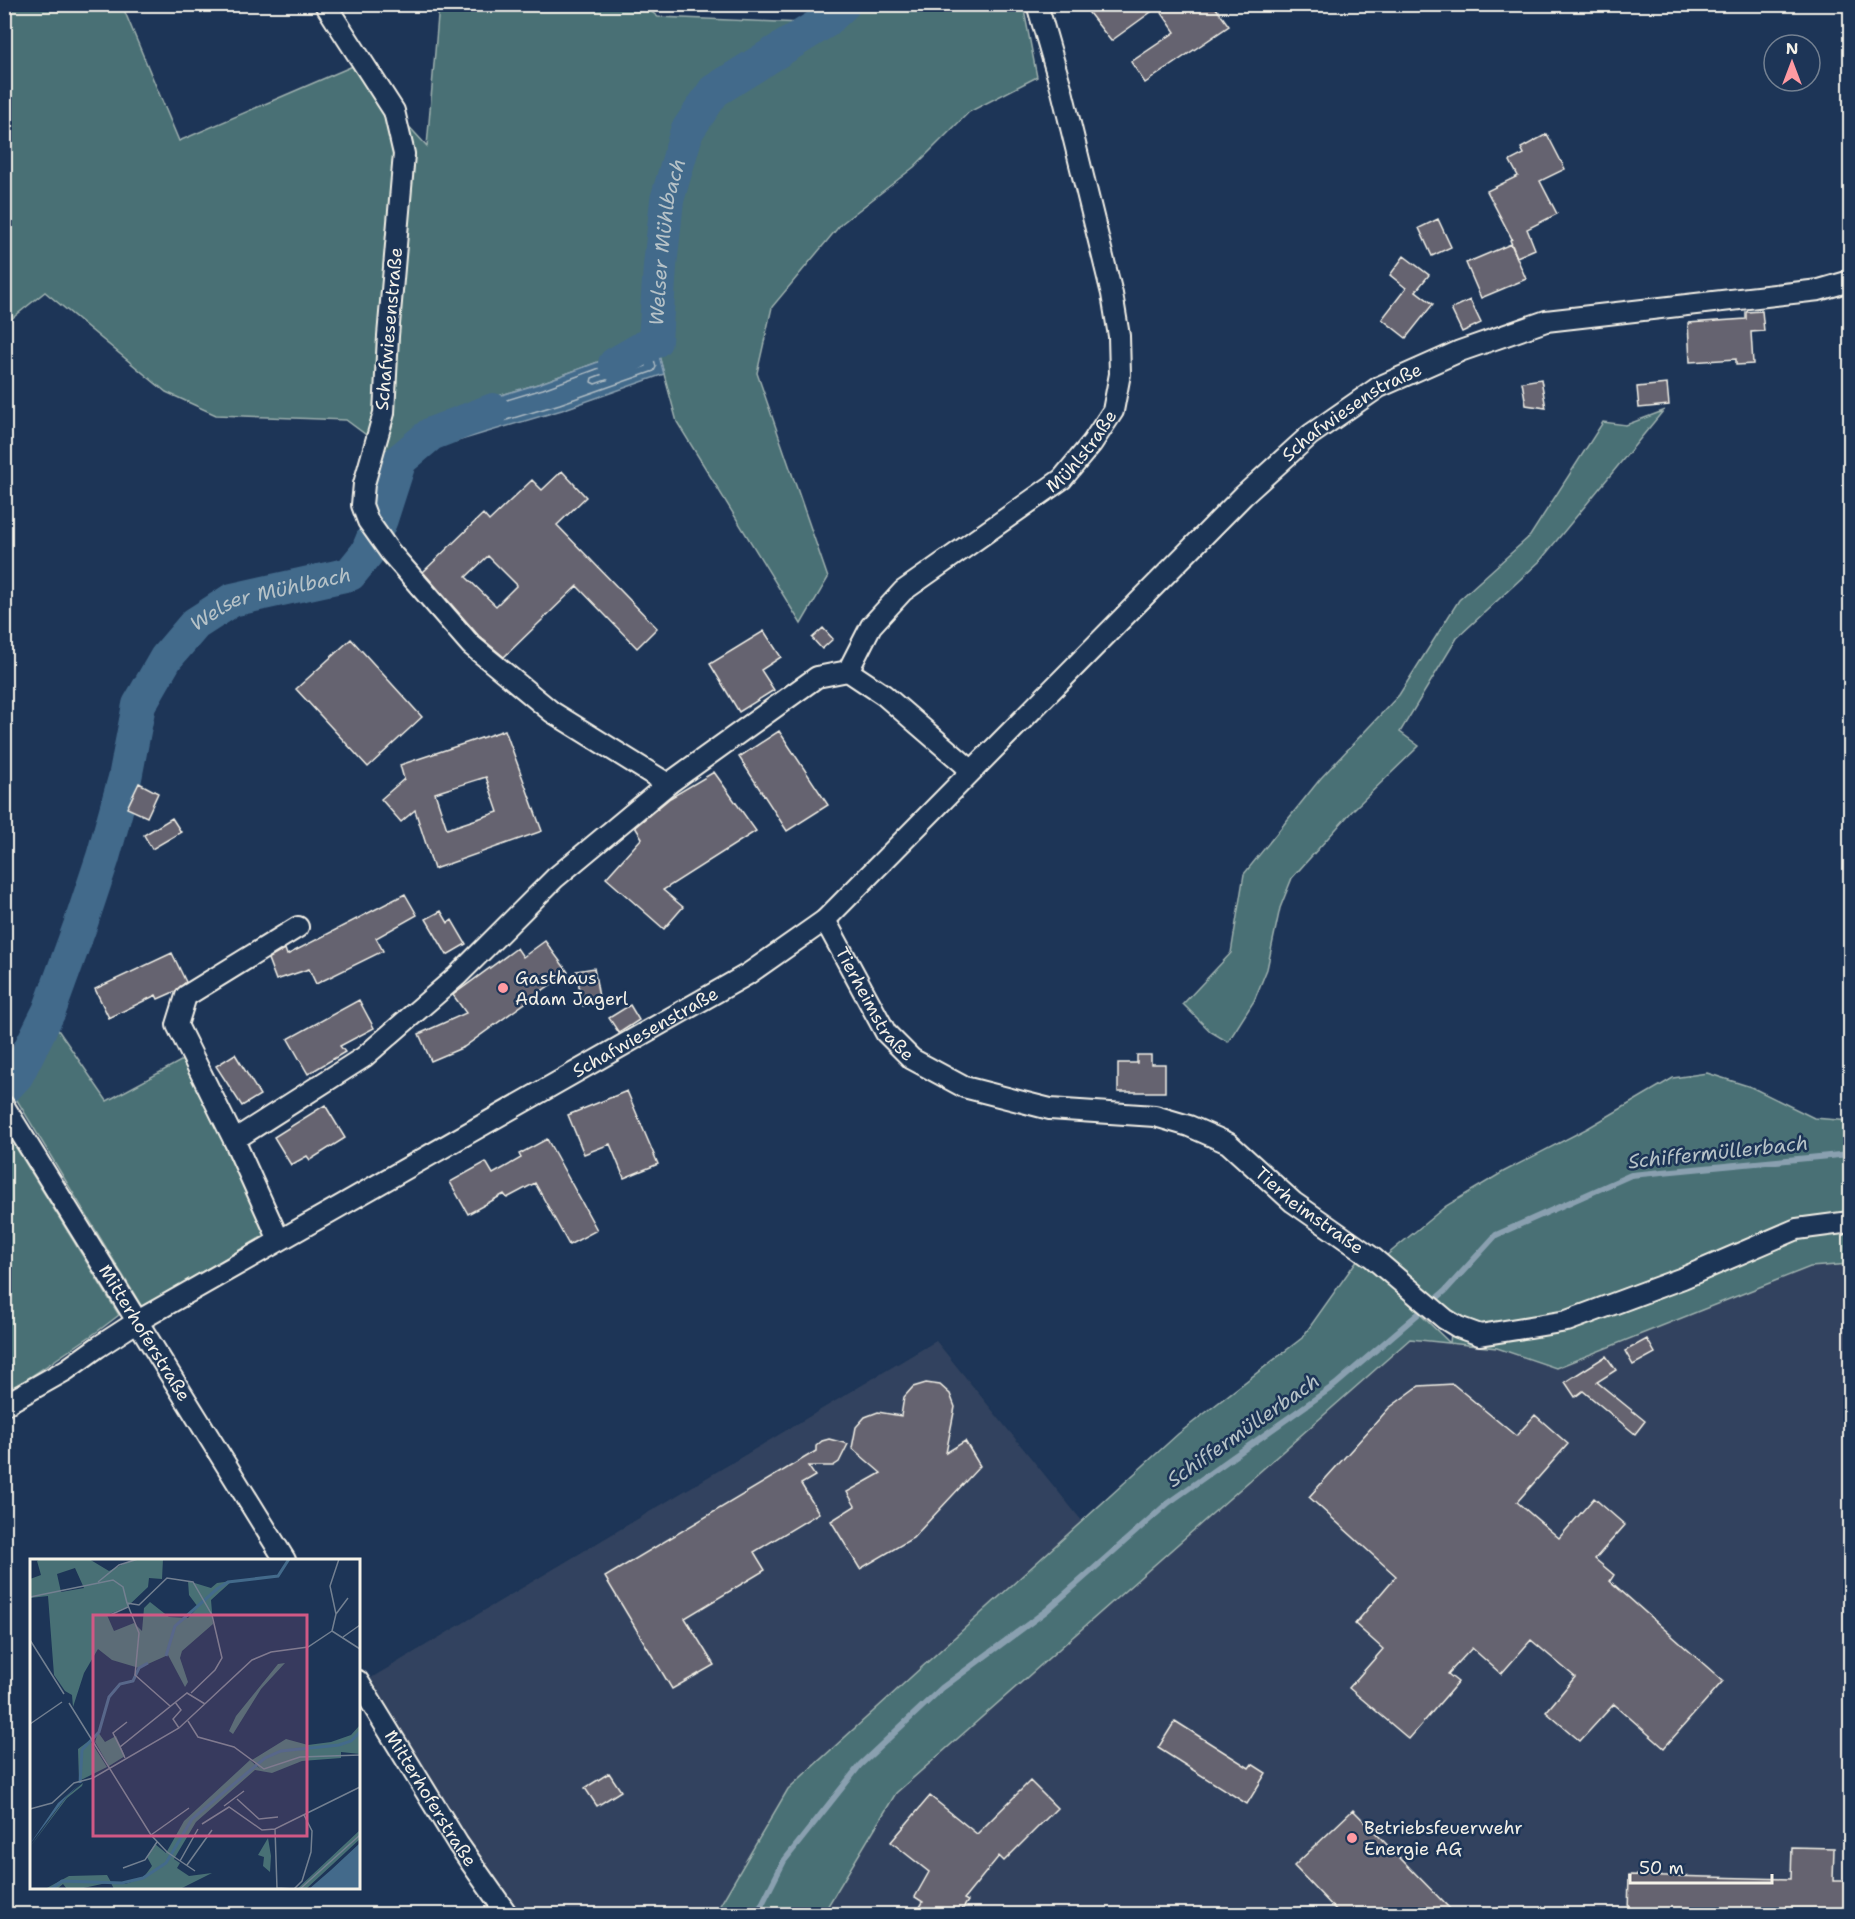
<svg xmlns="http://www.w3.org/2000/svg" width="1855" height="1919" viewBox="0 0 1855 1919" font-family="'Shantell Sans',sans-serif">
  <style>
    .built { fill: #33435e }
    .green { fill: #487075; stroke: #9eb0ae; stroke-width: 1.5 }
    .water { fill: #436a8b; stroke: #8aa0b0; stroke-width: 1.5 }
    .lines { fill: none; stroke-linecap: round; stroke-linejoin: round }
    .shore { stroke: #adbbc3; stroke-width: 1.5 }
    .stream { stroke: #8aa0b0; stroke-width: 6 }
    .river { stroke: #436a8b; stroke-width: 34 }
    .building { fill: #65636f; stroke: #f4f1e8; stroke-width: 1.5; fill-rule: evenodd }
    .street-casing { stroke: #f4f1e8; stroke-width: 24 }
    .street { stroke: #1d3557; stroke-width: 20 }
    .poi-dot { fill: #ff9aa2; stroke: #1d3557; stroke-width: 2 }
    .labels { text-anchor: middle; stroke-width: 5; stroke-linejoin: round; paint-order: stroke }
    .street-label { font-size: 18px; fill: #f4f1e8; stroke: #1d3557 }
    .poi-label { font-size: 18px; fill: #f4f1e8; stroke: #1d3557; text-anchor: start }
    .water-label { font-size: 20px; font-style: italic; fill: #b6c2c7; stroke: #1d3557 }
    .inset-river { fill: none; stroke: #436a8b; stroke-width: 3 }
    .inset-road { fill: none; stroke: #738091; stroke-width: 1.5 }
    .view { fill: #d15985; fill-opacity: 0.15; stroke: #d15985; stroke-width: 3 }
    .inset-edge { fill: none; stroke: #f4f1e8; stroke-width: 3 }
  </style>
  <rect width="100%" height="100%" fill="#1d3557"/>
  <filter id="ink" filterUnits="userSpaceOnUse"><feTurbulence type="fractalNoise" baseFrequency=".0167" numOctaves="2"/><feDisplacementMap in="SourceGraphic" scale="12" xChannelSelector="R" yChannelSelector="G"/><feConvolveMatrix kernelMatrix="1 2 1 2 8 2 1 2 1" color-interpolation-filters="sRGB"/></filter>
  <g filter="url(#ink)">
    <!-- built -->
    <path class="built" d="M1850 1264V1914H823L896 1793 1410 1339 1497 1348 1556 1368 1810 1267Z
      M936 1341 1082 1521 788 1789 715 1914H520L479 1859 371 1678Z"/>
    <!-- green -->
    <path class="green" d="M5 5H122L179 141 353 66 427 146 439 5H643L658 17 828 24 846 5H1023L1037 77 969 112 914 167 841 224 772 307 757 373 828 578 801 624 677 422 655 341 541 383 443 413 400 460 346 420 216 415 166 392 45 292 5 324Z
      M1663 411 1539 562 1457 638 1400 732 1419 746 1354 809 1292 878 1280 908 1267 969 1254 1001 1228 1042 1211 1032 1183 1004 1231 953 1244 874 1321 778 1399 695 1459 600 1530 536 1603 422 1626 425Z
      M45 1011 107 1101 201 1050 282 1225 142 1307 15 1097Z
      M1707 1073 1751 1087 1814 1118 1850 1121V1264L1810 1267 1556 1368 1497 1348 1410 1339 896 1793 823 1914H715L788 1789 1178 1434 1302 1338 1360 1256 1450 1343 1452 1320 1381 1260 1446 1206 1503 1172 1588 1128 1673 1078Z
      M4 1128 119 1315 98 1331 5 1394Z"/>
    <!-- water -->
    <path class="water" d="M655 341 664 374 562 410 454 442 443 413 541 383Z"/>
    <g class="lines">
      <!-- shore -->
      <path class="shore" d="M648 350 652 352 656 367 654 371 560 404 460 434 457 432 452 420 454 416 543 389Z
        M643 359 647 361 646 366 595 384 591 382 592 378Z"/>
      <!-- stream -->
      <path class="stream" d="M757 1914 784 1861 860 1765 942 1688 1046 1611 1168 1503 1335 1385 1445 1291 1496 1235 1631 1175 1850 1154"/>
      <!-- river -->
      <g class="river">
        <path id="s1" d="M615 364 655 341 660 266 667 200 687 131 714 91 826 21 844 4"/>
        <path id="s2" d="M4 1089 17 1075 49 1011 80 926 103 857 125 778 139 705 166 658 195 624 232 600 350 574 367 553 381 519 400 460 431 434 493 410"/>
      </g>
    </g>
    <!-- building -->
    <path class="building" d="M1082 4H1213L1229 26 1145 83 1131 62 1175 32 1158 7 1111 41Z
      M1547 134 1565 169 1540 181 1557 214 1527 229 1535 249 1517 257 1510 240 1512 239 1487 191 1518 176 1510 161 1524 154 1521 148Z
      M1438 219 1451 247 1432 256 1419 228Z
      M1511 244 1526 279 1481 298 1466 263Z
      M1404 256 1429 275 1416 291 1433 304 1406 338 1382 319 1406 288 1390 275Z
      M1470 300 1481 323 1462 332 1451 309Z
      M1762 311 1764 331 1751 332 1753 364 1736 365V359L1690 362 1688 323 1746 319V312Z
      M1541 379 1546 408 1526 405 1522 382Z
      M1667 384 1669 405 1639 408 1637 387Z
      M562 471 586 497 557 525 657 628 637 648 577 586 504 657 479 636 423 572 483 514 489 521 532 480 542 490ZM488 556 517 585 496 606 466 577Z
      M823 628 833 639 822 649 812 638Z
      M764 631 781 657 761 670 774 690 739 712 710 664Z
      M351 639 422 717 368 767 296 689Z
      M505 730 542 831 434 869 415 810 401 822 381 799 404 779 400 765ZM486 777 498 812 447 829 435 793Z
      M779 731 828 805 787 831 739 757Z
      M714 772 756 831 663 890 683 907 664 929 606 878 642 838 635 827 670 798Z
      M139 783 158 793 147 817 127 808Z
      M172 818 181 832 152 849 144 835Z
      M405 894 417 915 376 938 383 951 316 984 309 969 276 980 268 959 285 949 287 955Z
      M441 911 448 923 452 920 466 944 447 955 426 919Z
      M545 941 568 972 464 1047 431 1061 419 1034 466 1013 453 995 517 948 523 957Z
      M172 953 186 982 176 991 158 999 156 995 109 1018 95 989Z
      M594 968 600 1003 583 1006 576 971Z
      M359 1000 374 1028 340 1046 345 1052 308 1074 288 1039Z
      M630 1005 639 1020 619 1033 609 1018Z
      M235 1054 260 1095 242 1106 216 1066Z
      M1137 1055H1151V1064H1165V1092H1118V1063H1137Z
      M627 1091 658 1164 624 1178 610 1144 584 1154 568 1115Z
      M325 1105 345 1138 310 1160 307 1156 291 1165 274 1137Z
      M547 1139 597 1230 569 1245 535 1183 507 1198 504 1194 468 1214 450 1182 486 1162 493 1174 521 1158 519 1154Z
      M1647 1339 1655 1353 1633 1365 1625 1351Z
      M1606 1356 1616 1370 1597 1382 1645 1421 1635 1434 1583 1391 1575 1397 1565 1382Z
      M926 1383 940 1385 950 1394 955 1407 946 1453 965 1441 980 1466 913 1538 860 1569 831 1521 855 1506 847 1492 881 1473 852 1448 856 1427 865 1417 878 1412 901 1416 904 1397 913 1387Z
      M1453 1384 1516 1436 1535 1415 1568 1444 1517 1502 1559 1538 1594 1498 1625 1525 1595 1559 1614 1575 1610 1581 1723 1681 1664 1748 1614 1704 1580 1741 1546 1712 1575 1677 1531 1640 1501 1674 1472 1648 1448 1674 1458 1682 1409 1739 1349 1688 1383 1649 1355 1624 1396 1576 1309 1497 1389 1408 1419 1386Z
      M829 1439 848 1444 839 1462 833 1466H808L815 1476 801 1484 819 1513 754 1552 765 1570 685 1618 714 1665 672 1689 605 1577 816 1451V1446L822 1441Z
      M1175 1721 1249 1768 1252 1764 1266 1773 1247 1804 1158 1748Z
      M609 1773 621 1791 597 1806 585 1788Z
      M1030 1781 1057 1808 1004 1861 999 1856 964 1899 968 1901 959 1914H916L923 1902 915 1897 929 1872 891 1842 930 1796 977 1834Z
      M1353 1810 1455 1914H1340L1294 1866Z
      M1792 1847 1834 1848 1833 1881H1851V1914H1628L1629 1875 1791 1879Z"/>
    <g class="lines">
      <defs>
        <g id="street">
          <path d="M325 4 394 111 404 154 388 336 384 413 364 484 362 505 368 521 390 552 471 645 552 712 668 784"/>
          <path id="s3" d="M848 671 871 626 903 591 1062 479 1092 443 1113 411 1120 374 1119 336 1112 294 1062 91 1037 4"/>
          <path id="s4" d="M825 920 886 1033 912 1059 964 1087 1050 1109 1155 1116 1189 1126 1228 1143 1293 1202 1373 1258 1445 1319 1458 1327 1480 1335 1567 1321 1683 1278 1797 1229 1850 1222"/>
          <path id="s5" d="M4 1106 285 1560"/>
          <path d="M234 1140 177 1025 186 996 298 927"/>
          <path d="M279 1240 234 1140 364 1057 457 976 555 878 668 784 817 677 848 671 884 695 971 770"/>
          <path id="s6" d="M4 1405 66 1370 98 1347 138 1321 748 974 825 920 1243 496 1310 435 1379 387 1460 351 1546 321 1819 290 1850 281"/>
          <path id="s7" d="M358 1681 458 1844 507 1914"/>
        </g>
      </defs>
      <!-- street casing -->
      <use href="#street" class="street-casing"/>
      <!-- street -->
      <use href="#street" class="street"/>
    </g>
  </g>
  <!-- markers -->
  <g class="poi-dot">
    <circle cx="503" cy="988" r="6"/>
    <circle cx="1352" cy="1838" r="6"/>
  </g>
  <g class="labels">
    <!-- street labels -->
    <g class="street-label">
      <text transform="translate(389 329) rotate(-85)" y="6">Schafwiesenstraße</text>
      <text dy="6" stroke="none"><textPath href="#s6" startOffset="1688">Schafwiesenstraße</textPath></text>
      <text dy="6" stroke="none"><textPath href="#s3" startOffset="326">Mühlstraße</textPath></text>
      <text dy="6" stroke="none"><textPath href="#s4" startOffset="98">Tierheimstraße</textPath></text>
      <text dy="6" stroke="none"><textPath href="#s6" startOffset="742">Schafwiesenstraße</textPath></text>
      <text dy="6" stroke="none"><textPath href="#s4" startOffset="602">Tierheimstraße</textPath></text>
      <text dy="6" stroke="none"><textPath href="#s5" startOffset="267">Mitterhoferstraße</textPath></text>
      <text dy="6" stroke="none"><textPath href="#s7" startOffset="138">Mitterhoferstraße</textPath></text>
    </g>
    <!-- poi labels -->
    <g class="poi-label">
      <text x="515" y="984">Gasthaus<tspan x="515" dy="21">Adam Jagerl</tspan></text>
      <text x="1364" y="1834">Betriebsfeuerwehr<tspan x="1364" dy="21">Energie AG</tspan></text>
    </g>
    <!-- water labels -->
    <g class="water-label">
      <text dy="7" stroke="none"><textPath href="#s1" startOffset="146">Welser Mühlbach</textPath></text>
      <text dy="7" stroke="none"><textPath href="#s2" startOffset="590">Welser Mühlbach</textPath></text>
      <text transform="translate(1718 1152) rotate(-6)" y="7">Schiffermüllerbach</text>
      <text transform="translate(1243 1430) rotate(-35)" y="7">Schiffermüllerbach</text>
    </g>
  </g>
  <!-- overview -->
  <g transform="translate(30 1559)">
    <rect width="330" height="330" fill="#1d3557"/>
    <path d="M10 0H59L79 12 104 0H133L132 20 119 19 118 28 97 48 77 56 84 72 104 64 112 72 114 49 120 43 139 58 158 59 168 48 159 36 158 22 181 29 187 24 202 22 181 41 183 65 152 92 150 99 158 123 155 128 138 96 109 109 82 101 68 90 54 114 43 148 42 136 35 132 24 116 18 37 0 39V20L11 16 7 2ZM45 9 54 29 31 33 27 15ZM255 104 231 130 203 175 199 172 206 157 248 105ZM330 166V195L311 193V199L272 202 242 214 225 211 166 263 144 300 150 304 147 309 159 317 182 314 150 330H84L81 324 95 325 113 319 122 307 117 298 125 285 136 294 154 262 220 201 230 210 222 201 256 180 278 186 301 183 321 176ZM68 173 75 183 86 177 95 197 79 207 65 183ZM60 181 77 208 49 222 48 190ZM53 224 52 227 37 239 0 288 37 237ZM330 271V280L276 330H267ZM238 279 241 297 240 313 233 307 234 298 228 296ZM77 316 81 323 49 330H37L33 325 27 330H15L39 317Z" fill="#487075" fill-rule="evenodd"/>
    <path d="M51 224 37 237 0 285 28 244ZM330 284V330H279L301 311Z" fill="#436a8b"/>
    <path class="inset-river" d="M136 97 145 67 187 30 198 23 248 17 259 0M50 224 52 191 69 173 79 138 90 125 103 122 109 109 118 104M21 330 32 322 92 324 113 319 136 304 162 260 235 199 251 192 309 186 321 182 330 173"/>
    <path class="inset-road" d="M68 23 89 6 108 0M0 38 83 21 93 28 97 44 109 46 137 19 163 23 182 56 192 99 185 111 161 134M97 44 109 74 105 116 140 147M306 55 318 39M80 56 98 48M302 72 306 55 300 27 309 0M302 72 330 90M313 78 330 66M0 81 34 135M145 143 151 151 143 160 149 169M39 144 121 276 137 293 165 312M158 162 168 178 204 188 234 210 270 198 330 196M0 165 32 143M90 188 83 174 97 163M95 199 90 188 157 134 175 145M207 240 229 260 248 258M194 247 214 232M0 250 22 244 44 224 63 219 149 169 222 101 241 93 278 88 302 72M172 265 199 248 232 271 245 270 330 228M245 270 247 329 264 330 272 322 281 293 282 272 274 256M121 276 159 249M150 302 168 270M157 306 182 271M93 309 115 301 127 283M270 330 330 276"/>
    <path class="view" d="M63 56H277V277H63Z"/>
    <rect width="330" height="330" class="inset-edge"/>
  </g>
  <!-- margin -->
  <rect width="1855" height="1919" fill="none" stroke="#1d3557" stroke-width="24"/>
  <rect x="12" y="12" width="1831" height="1895" fill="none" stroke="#f4f1e8" stroke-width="2" filter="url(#ink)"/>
  <!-- north arrow -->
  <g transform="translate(1792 63)"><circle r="28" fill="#1d3557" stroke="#738091" stroke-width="1.5"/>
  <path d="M0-4.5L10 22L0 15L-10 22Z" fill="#ff9aa2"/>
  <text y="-9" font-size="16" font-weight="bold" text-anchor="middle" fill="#f4f1e8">N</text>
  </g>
  <!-- scale -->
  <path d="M1630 1874v9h142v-9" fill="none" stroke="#f4f1e8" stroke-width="3"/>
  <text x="1639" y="1874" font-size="18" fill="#f4f1e8" stroke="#1d3557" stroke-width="4.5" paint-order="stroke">50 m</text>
</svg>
